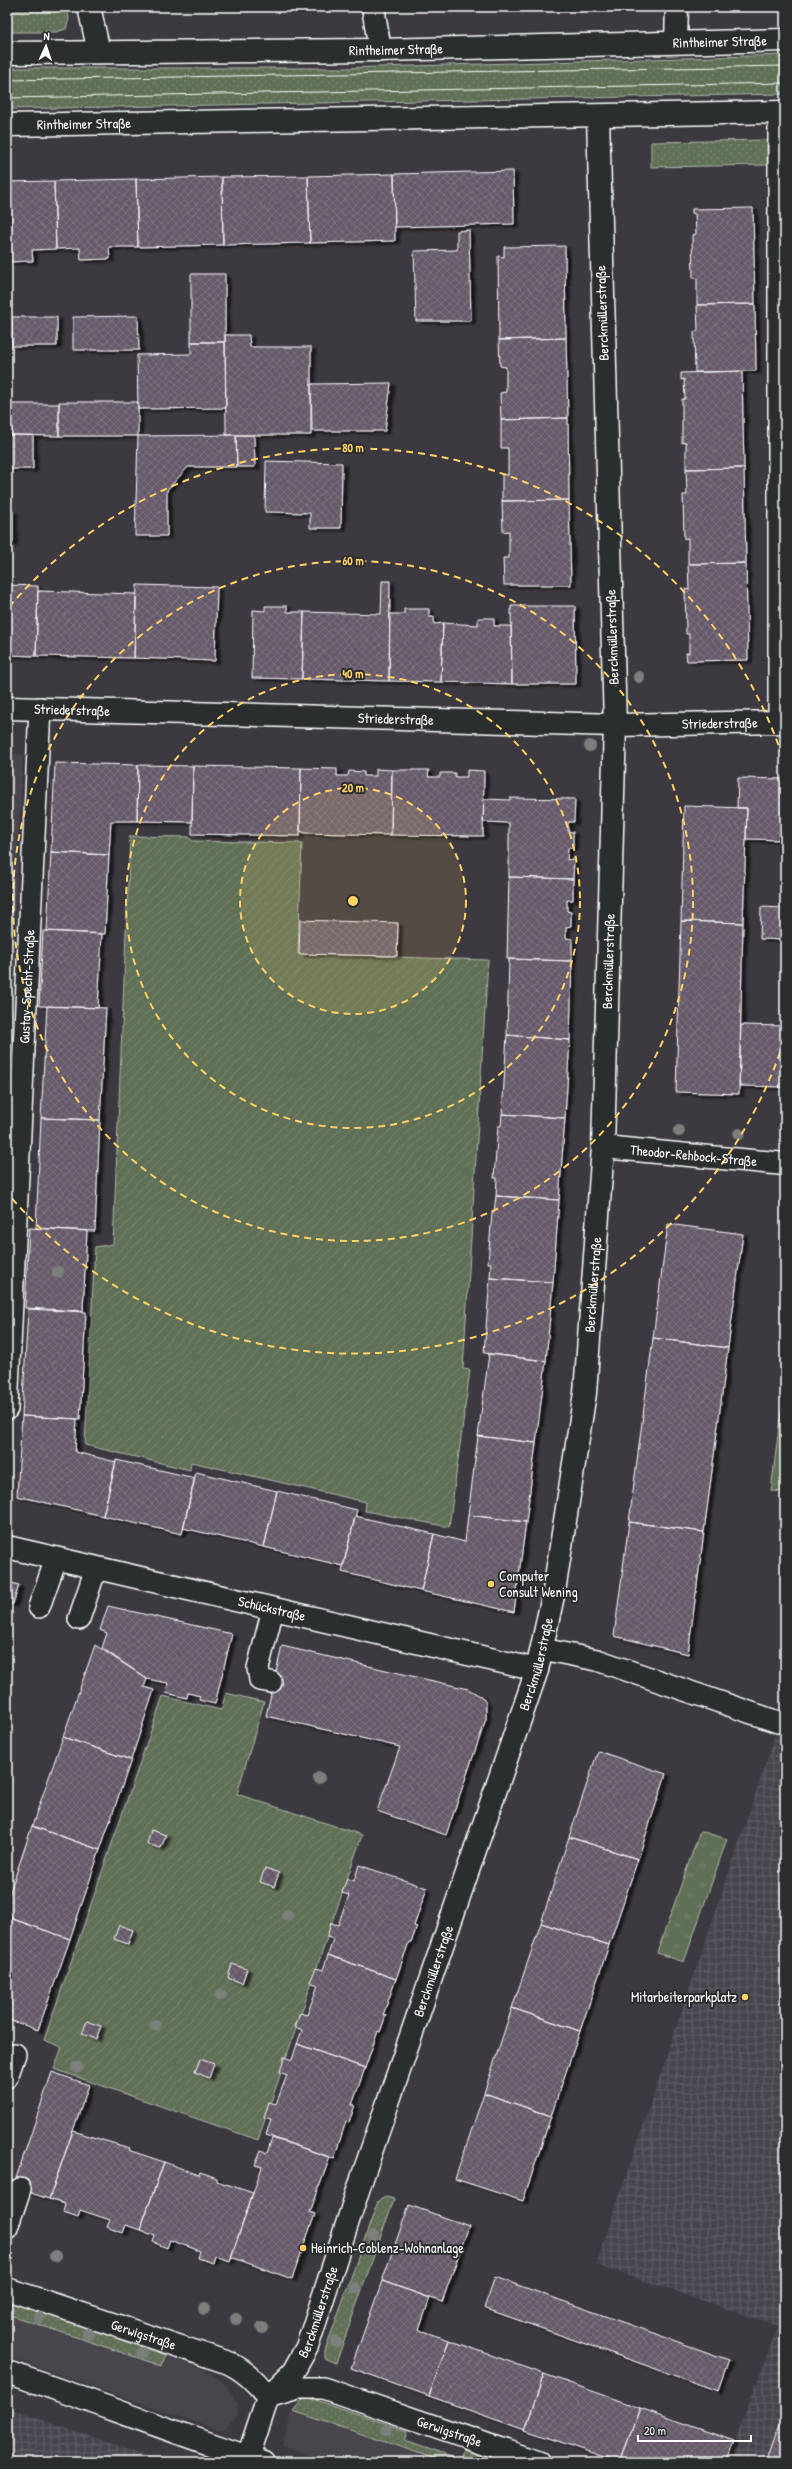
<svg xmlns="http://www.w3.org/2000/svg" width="792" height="2469" viewBox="0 0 792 2469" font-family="'Patrick Hand',sans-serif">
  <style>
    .built { fill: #49444d }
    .industrial { fill: url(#industrial-grid) }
    .grass { fill: url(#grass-dots); stroke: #b0b7ab }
    .park { fill: url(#park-tufts); stroke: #b0b7ab }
    .garden { fill: url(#garden-furrows); stroke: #b0b7ab }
    .building { fill: url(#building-cross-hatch); stroke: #fff; filter: url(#shadow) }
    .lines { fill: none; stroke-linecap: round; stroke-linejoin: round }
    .lane-casing { stroke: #fff; stroke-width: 24 }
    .street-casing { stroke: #fff; stroke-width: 25 }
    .secondary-casing { stroke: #fff; stroke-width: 25 }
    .lane { stroke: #2a2d2e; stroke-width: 21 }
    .street { stroke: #2a2d2e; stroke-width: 22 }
    .secondary { stroke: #2a2d2e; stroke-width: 22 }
    .tram { stroke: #fff; stroke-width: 1 }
    .tree { fill: #7c7f7b }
    .ring { fill: none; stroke: #ffd166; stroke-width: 2; stroke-dasharray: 7 5 }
    .poi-dot { fill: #ffd166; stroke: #2a2d2e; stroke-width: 1.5 }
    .labels { text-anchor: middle; stroke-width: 4; stroke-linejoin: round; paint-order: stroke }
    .street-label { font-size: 14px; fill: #fff; stroke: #2a2d2e }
    .poi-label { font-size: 14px; fill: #fff; stroke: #2a2d2e; text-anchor: start }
    .centre { fill: #ffd166; stroke: #2a2d2e; stroke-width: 2 }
    .ring-label { font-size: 12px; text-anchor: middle; font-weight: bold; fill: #ffd166; stroke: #2a2d2e; stroke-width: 4; stroke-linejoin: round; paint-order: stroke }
  </style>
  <defs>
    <pattern id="industrial-grid" width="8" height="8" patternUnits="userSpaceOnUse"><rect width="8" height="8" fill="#49444d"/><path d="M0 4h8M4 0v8" fill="none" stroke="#646068"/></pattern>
    <pattern id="grass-dots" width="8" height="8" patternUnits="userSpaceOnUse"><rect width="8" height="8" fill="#616f57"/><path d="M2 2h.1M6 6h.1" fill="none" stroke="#798570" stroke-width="1.8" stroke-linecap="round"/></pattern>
    <pattern id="park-tufts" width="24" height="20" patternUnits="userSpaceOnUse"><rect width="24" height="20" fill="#616f57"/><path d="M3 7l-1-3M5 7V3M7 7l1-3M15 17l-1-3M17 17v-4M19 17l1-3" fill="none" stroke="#798570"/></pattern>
    <pattern id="garden-furrows" width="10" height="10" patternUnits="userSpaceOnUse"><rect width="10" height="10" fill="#616f57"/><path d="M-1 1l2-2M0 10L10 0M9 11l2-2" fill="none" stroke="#798570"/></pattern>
    <pattern id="building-cross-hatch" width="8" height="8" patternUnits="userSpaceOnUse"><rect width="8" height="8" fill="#665a6a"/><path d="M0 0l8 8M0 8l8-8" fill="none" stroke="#7d7380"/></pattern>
    <filter id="shadow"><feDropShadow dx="4.5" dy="2.5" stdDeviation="1" flood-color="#0009"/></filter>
  </defs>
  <rect width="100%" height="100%" fill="#3c3a40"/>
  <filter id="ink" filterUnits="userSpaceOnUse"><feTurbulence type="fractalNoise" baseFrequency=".025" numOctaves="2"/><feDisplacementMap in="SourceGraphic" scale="8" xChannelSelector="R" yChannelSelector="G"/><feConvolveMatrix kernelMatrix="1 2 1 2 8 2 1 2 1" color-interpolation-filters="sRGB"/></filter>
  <g filter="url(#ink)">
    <!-- built -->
    <path class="built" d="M7 754 23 755 7 1064Z
      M7 2314 162 2366 166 2355 203 2369 225 2384 232 2392 238 2407 237 2417 225 2429H216L7 2357Z
      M293 2411 445 2462H329L282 2446Z"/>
    <!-- industrial -->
    <path class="industrial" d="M785 1686V2462H727L778 2326 596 2265 773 1742Z
      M7 2408 165 2462H7Z"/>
    <!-- grass -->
    <path class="grass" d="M7 7H67L69 19 66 29 56 32H7Z
      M785 55V94L7 109V68H345Z
      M767 140V165L651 167V142Z
      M386 2197 394 2199 336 2363 325 2358V2351L378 2201Z
      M7 2301 165 2355 162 2366 7 2314Z
      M306 2399 319 2401 408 2431 405 2441 460 2460 463 2449 493 2459 492 2462H445L293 2411 301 2401Z"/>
    <!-- park -->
    <path class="park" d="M781 1411H785V1506H782L784 1492 771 1491Z
      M700 1831 727 1839 684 1962 657 1953Z"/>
    <!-- garden -->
    <path class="garden" d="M130 836 189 837 192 841 302 843 298 954 488 960 463 1369 470 1370 449 1527 365 1511 366 1502 191 1462 190 1470 85 1445 95 1247 113 1244Z
      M226 1693 264 1702 237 1794 362 1835 258 2140 54 2069 62 2047 44 2040 163 1696 221 1710Z"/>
    <!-- building -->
    <path class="building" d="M513 171 514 224 395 227 394 174Z
      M394 174 395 241 310 243 308 176Z
      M308 176 310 243 223 245 222 177Z
      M222 177 223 245 138 247 136 179Z
      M136 179 138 247H109L110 259 81 260 80 248 56 249 54 181Z
      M54 181 56 249 32 250 33 261 7 262V182Z
      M753 208 755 304 697 305V278H693L692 235 696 234 695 214 692 213V209Z
      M469 230 471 321H416L414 251 457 250V231Z
      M565 246 566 338 499 340 498 256 504 257V247Z
      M191 274H225V342H191Z
      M755 304 756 371 695 372 694 332 698 331 697 305Z
      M138 316 139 350H73V317Z
      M12 317H57V346H12Z
      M225 335H249L250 347H311V435H226Z
      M566 338 568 418 501 420 500 393 506 392V367L500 366 499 340Z
      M191 342H225L226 408 138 409 137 355 191 354Z
      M742 371 744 468 686 469V442L682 443V399H685L684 379 681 380V373Z
      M391 383 385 431H312L311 384Z
      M59 402H138V436H59Z
      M7 404H59V436L7 435Z
      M568 418 569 500 502 501V474L508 475V448H501V420Z
      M7 435H33V469H7Z
      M236 435H254L255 467H237Z
      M236 435 237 467H188L167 490V536H135L138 436Z
      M266 461 342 463 341 528H310V513L265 512Z
      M744 468 746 563 688 564V538L684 539 683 495H687L686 469Z
      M569 500 571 585H504L503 558H509V531L503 532 502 501Z
      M7 511H13V543H7Z
      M746 563 748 660 687 661 686 653H689V634H686L685 589 689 590 688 564Z
      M382 581H390L389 681 302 679 304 612 381 614Z
      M7 585 38 586 36 656 7 655Z
      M137 585 217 587 215 661 134 658Z
      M38 591 136 594 134 658 36 656Z
      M265 606H287V612H304L302 679 252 678 253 610 265 611Z
      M511 606H575L576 684H512Z
      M404 609H429V617H434V624L443 623 441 682 389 681 390 614H404Z
      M478 618H494V626H511L512 684 441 682 443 623 478 625Z
      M55 763 138 765 137 821H111L109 855 51 852Z
      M138 765 193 766 192 822 137 821Z
      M193 766 301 768 300 836 192 834Z
      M301 768 337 769V776H348L349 771 364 772V776H376V769L392 770 391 835 305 833 300 831Z
      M392 770H429L428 777H440V773H455V777H467V770L484 771 483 836 391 835Z
      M738 778 785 779V840L746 839 747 808H737Z
      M510 798 575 799 574 822H568V831L573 832V848H568L567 860 574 859 573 879 509 877V823L483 822 484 799 510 800Z
      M684 806 747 808 743 923 681 921Z
      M51 852 109 855 105 934 47 931Z
      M509 877 573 879V900H567V911L571 912V926L566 927V938L572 939V961L507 959Z
      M761 907 785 908V940L760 939Z
      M300 920 398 923 397 956 299 954Z
      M681 921 743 923 739 1094 676 1092Z
      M43 931 102 934 98 1008 39 1006Z
      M509 959 572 961 570 1040 507 1035Z
      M47 1006 106 1008 100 1120 41 1118Z
      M741 1025 785 1026V1087L739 1086Z
      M507 1035 570 1040 565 1118 502 1114Z
      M502 1114 565 1118 559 1200 496 1196 497 1178H494L498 1126H501Z
      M41 1118 100 1120 95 1231 36 1228Z
      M496 1196 559 1200 553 1282 490 1278 491 1263H488L492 1212H494Z
      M668 1224 743 1234 728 1348 653 1338Z
      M29 1228 87 1231 83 1311 25 1308Z
      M490 1278 553 1282 546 1361 484 1353Z
      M28 1309 86 1312 80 1419 22 1416Z
      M653 1338 728 1348 704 1532 629 1522Z
      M489 1354 546 1361 536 1443 478 1436Z
      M22 1416 77 1419 75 1452 116 1462 103 1516 17 1496Z
      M478 1436 536 1443 526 1522 468 1515Z
      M116 1460 195 1478 182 1534 103 1516Z
      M196 1472 277 1491 264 1547 183 1528Z
      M277 1491 357 1510 343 1566 264 1547Z
      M468 1515 526 1522 514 1612 421 1591 434 1534 465 1542Z
      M355 1516 434 1534 421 1591 342 1572Z
      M629 1522 704 1532 688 1654 614 1636Z
      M7 1582 19 1585 13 1604H9L7 1609Z
      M108 1606 232 1634 215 1704 199 1700 200 1696 188 1693 187 1698 166 1693 168 1683 147 1679 102 1648 107 1633 100 1630Z
      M95 1645 147 1679 144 1687 154 1690 131 1760 63 1737Z
      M282 1646 468 1689 482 1697 486 1703V1719L446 1835 377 1811 400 1747 266 1716Z
      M63 1737 131 1760 100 1850 32 1826Z
      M598 1751 666 1774 638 1859 569 1837Z
      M32 1826 100 1850 70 1939 7 1917V1901Z
      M151 1830 166 1835 161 1848 147 1844Z
      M569 1837 638 1859 609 1945 541 1923Z
      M359 1865 427 1888 414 1926 417 1927 411 1942H409L396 1979 328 1955 333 1939 327 1937 331 1923 338 1925 349 1895 342 1893 347 1878 354 1881Z
      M265 1868 279 1873 274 1887 260 1882Z
      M7 1917 70 1939 38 2030 7 2019Z
      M541 1923 609 1945 580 2031 512 2008Z
      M119 1925 133 1930 128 1944 114 1939Z
      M328 1955 396 1979 383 2015H386L380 2032 378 2031 365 2068 297 2044 302 2030 295 2027 300 2013 307 2015 318 1985 310 1982 316 1968 323 1970Z
      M232 1964 247 1969 242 1983 228 1978Z
      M512 2008 580 2031 551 2116 484 2093Z
      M87 2021 101 2026 96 2039 82 2034Z
      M297 2044 365 2068 352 2105H355L349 2122 346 2121 334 2159 266 2135 271 2119 264 2117 269 2102 276 2104 287 2075 280 2072 284 2057 292 2060Z
      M200 2059 214 2064 209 2078 195 2072Z
      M52 2072 89 2085 49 2199 13 2187Z
      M484 2093 551 2116 523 2201 455 2179Z
      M73 2131 129 2148 128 2150 164 2162 140 2230 126 2225 123 2233 107 2227 110 2220 80 2210 78 2217 63 2212 65 2204 49 2199Z
      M272 2138 330 2157 310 2212 315 2214 292 2279 231 2257 262 2167 255 2165 261 2150 267 2153Z
      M164 2162 199 2175 200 2172 217 2178V2181L253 2193 230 2261 215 2256 213 2263 198 2258 200 2251 170 2240 167 2248 153 2242 155 2236 140 2230Z
      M409 2205 469 2226 442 2302 382 2281Z
      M495 2277 729 2360 718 2391 484 2308Z
      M382 2281 430 2298 419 2330 449 2340 429 2396 351 2368Z
      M449 2340 544 2374 525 2430 429 2396Z
      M544 2374 640 2408 620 2462 525 2430Z
      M640 2408 734 2441 727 2462H620Z
      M785 2409V2462H767L784 2412Z"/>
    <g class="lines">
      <defs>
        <g id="lane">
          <path d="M779 112V722"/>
          <path id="s1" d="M7 1409 40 708"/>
          <path d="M39 1607 56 1559"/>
          <path d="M79 1619 96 1568"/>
          <path d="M542 1649 597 1660 778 1722"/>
          <path d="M271 1682 260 1680 258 1668 273 1609"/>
          <path d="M7 2077 15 2054"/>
          <path d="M7 2228 20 2189"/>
          <path id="s2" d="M268 2397 298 2388H323L539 2462"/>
        </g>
        <g id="street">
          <path d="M89 7 99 52"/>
          <path d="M373 7 380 50"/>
          <path d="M676 42 677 7"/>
          <path id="s3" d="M7 708 615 725 785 722"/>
          <path id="s4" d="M603 1147 785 1164"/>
          <path id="s5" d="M7 1547 537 1670"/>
          <path id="s6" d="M7 2289 229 2363C246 2371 257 2382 268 2397"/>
          <path d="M7 2372C93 2401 177 2434 263 2462"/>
          <path id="s7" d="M248 2457 268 2397 293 2372 307 2347 362 2178 537 1670 554 1591 585 1393 603 1147 615 725 598 116"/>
        </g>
        <g id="secondary">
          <path id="s8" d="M7 53 380 50 785 40"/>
          <path id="s9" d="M7 125 785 112"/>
        </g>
      </defs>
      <!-- lane casing -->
      <use href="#lane" class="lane-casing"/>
      <!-- street casing -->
      <use href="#street" class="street-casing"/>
      <!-- secondary casing -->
      <use href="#secondary" class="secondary-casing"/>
      <!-- lane -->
      <use href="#lane" class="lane"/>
      <!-- street -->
      <use href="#street" class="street"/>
      <!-- secondary -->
      <use href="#secondary" class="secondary"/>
      <!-- tram -->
      <path class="tram" d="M7 80 785 66
        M7 98 785 83"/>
    </g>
    <!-- trees -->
    <g class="tree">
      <circle cx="639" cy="677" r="6"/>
      <circle cx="590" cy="746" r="6"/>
      <circle cx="679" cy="1131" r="6"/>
      <circle cx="739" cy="1134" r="6"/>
      <circle cx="58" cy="1272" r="6"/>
      <circle cx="319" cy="1778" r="6"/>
      <circle cx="287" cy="1915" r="6"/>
      <circle cx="221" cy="1995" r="6"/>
      <circle cx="155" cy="2025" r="6"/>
      <circle cx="77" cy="2067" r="6"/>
      <circle cx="373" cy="2236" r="6"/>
      <circle cx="55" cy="2256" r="6"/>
      <circle cx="355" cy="2288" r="6"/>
      <circle cx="204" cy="2309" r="6"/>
      <circle cx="39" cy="2318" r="6"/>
      <circle cx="236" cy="2319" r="6"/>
      <circle cx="262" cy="2328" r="6"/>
      <circle cx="88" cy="2334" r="6"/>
      <circle cx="336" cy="2342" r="6"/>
      <circle cx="142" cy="2353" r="6"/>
      <circle cx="387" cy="2430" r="6"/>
    </g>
  </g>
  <!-- distance rings -->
  <circle cx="353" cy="901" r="113" fill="#ffd166" fill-opacity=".12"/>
  <g class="ring">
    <circle cx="353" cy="901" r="113"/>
    <circle cx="353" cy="901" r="227"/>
    <circle cx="353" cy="901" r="340"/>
    <path d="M784 1041A453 453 0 0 1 9 1195M9 607A453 453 0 0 1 784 761"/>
  </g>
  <!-- markers -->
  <g class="poi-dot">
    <circle cx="491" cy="1584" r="4"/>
    <circle cx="745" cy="1997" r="4"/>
    <circle cx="303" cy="2248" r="4"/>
  </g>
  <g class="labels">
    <!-- street labels -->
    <g class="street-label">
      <text dy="5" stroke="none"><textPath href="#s8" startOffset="713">Rintheimer Straße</textPath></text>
      <text dy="5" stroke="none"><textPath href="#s8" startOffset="389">Rintheimer Straße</textPath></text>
      <text dy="5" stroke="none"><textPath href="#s9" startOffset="77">Rintheimer Straße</textPath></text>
      <text transform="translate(602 313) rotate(-92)" y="5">Berckmüllerstraße</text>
      <text transform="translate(612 637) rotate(-92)" y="5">Berckmüllerstraße</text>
      <text dy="5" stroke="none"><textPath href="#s3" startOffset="65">Striederstraße</textPath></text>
      <text dy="5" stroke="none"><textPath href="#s3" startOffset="389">Striederstraße</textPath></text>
      <text dy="5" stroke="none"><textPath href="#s3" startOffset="713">Striederstraße</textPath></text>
      <text dy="5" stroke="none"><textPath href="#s7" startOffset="1556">Berckmüllerstraße</textPath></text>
      <text dy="5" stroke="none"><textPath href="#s1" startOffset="423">Gustav-Specht-Straße</textPath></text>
      <text dy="5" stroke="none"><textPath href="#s4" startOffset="91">Theodor-Rehbock-Straße</textPath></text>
      <text dy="5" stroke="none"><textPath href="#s7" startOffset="1232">Berckmüllerstraße</textPath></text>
      <text dy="5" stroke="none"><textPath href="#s5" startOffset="272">Schückstraße</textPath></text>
      <text dy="5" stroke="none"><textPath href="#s7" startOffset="848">Berckmüllerstraße</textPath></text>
      <text dy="5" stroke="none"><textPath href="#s7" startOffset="524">Berckmüllerstraße</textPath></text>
      <text dy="5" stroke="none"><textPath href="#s7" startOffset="164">Berckmüllerstraße</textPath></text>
      <text dy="5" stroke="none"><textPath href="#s6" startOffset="144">Gerwigstraße</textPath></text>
      <text dy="5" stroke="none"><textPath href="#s2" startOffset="190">Gerwigstraße</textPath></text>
    </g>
    <!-- poi labels -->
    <g class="poi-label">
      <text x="499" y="1581">Computer<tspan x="499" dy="16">Consult Wening</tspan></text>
      <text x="737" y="2002" text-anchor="end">Mitarbeiterparkplatz</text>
      <text x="311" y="2253">Heinrich-Coblenz-Wohnanlage</text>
    </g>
  </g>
  <circle cx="353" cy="901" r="6" class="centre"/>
  <g class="ring-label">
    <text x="353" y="452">80 m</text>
    <text x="353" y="565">60 m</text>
    <text x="353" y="678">40 m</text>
    <text x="353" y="792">20 m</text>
  </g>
  <!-- margin -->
  <rect width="792" height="2469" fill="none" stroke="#2a2d2e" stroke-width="24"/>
  <rect x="12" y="12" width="768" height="2445" fill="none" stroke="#fff" stroke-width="1.5" filter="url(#ink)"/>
  <!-- north arrow -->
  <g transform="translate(46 46) rotate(3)" stroke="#2a2d2e" stroke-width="3" paint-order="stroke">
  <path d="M0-3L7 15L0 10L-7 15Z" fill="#ffffff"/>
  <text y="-6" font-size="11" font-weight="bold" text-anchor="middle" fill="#ffffff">N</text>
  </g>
  <!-- scale -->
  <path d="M638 2435v6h113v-6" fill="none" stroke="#ffffff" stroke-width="2"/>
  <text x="644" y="2435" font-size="12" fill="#ffffff" stroke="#2a2d2e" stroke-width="3" paint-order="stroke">20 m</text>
</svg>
